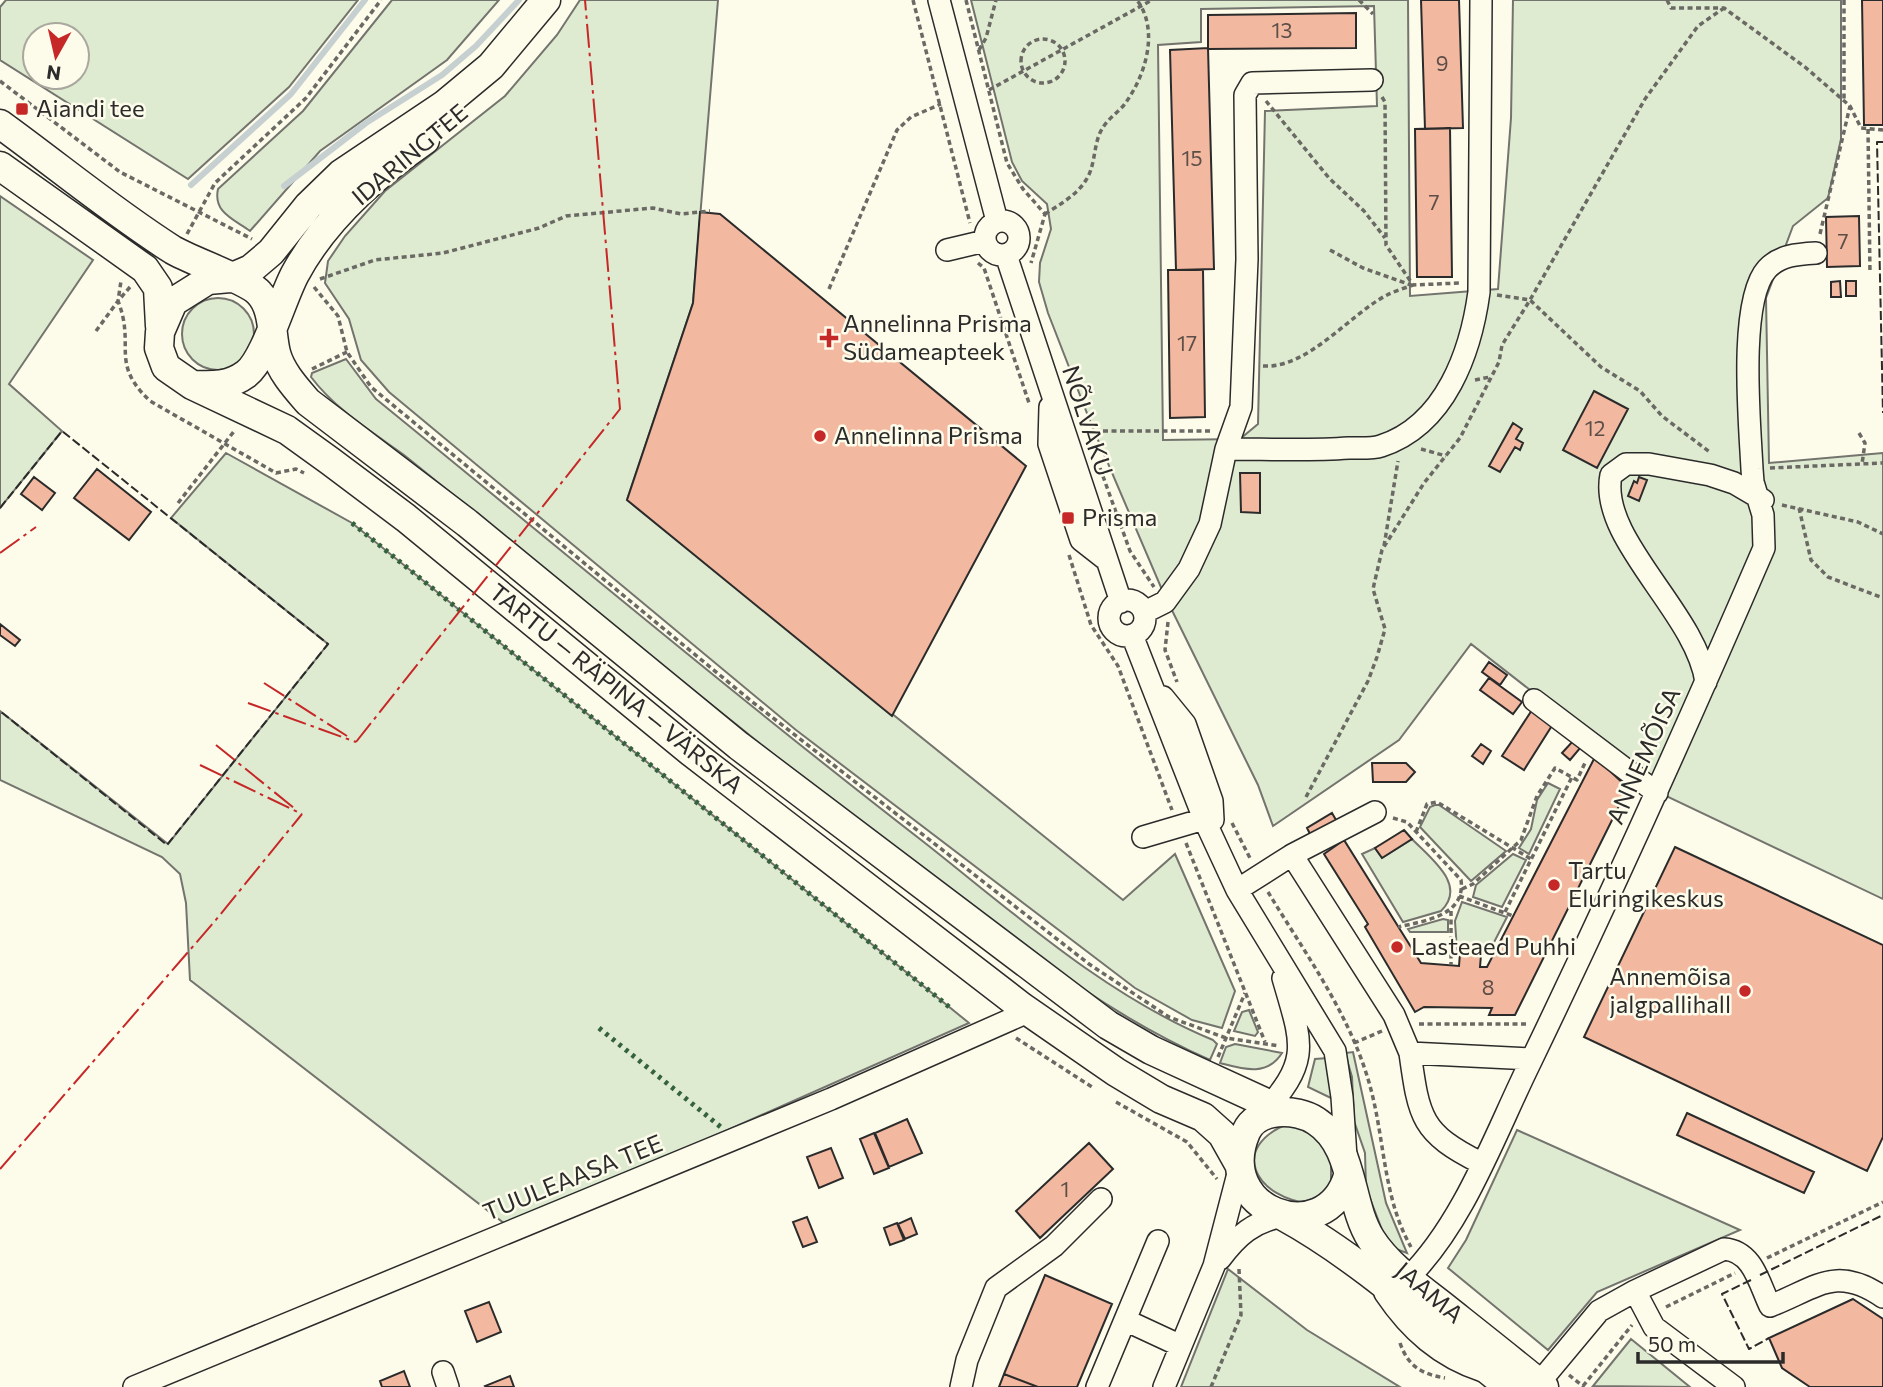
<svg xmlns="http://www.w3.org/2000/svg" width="1883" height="1387" viewBox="0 0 1883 1387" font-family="Commissioner,sans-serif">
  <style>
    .green { fill: #deebd1; stroke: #74746e; stroke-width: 2; fill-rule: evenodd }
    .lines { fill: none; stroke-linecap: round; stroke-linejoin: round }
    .stream { stroke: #c7d0d0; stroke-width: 6 }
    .building { fill: #f2b8a0; stroke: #2b2b2b; stroke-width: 2 }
    .minor-casing { stroke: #2b2b2b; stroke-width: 24 }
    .major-casing { stroke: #2b2b2b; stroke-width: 31 }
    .path { stroke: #6a6964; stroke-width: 3.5; stroke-dasharray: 5 3.5; stroke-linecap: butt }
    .minor { stroke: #fdfbea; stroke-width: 21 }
    .major { stroke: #fdfbea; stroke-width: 28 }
    .hedge { stroke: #34623c; stroke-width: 5; stroke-dasharray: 3.5 5; stroke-linecap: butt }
    .fence { stroke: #2b2b2b; stroke-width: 2; stroke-dasharray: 9 3.5; stroke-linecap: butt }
    .power { stroke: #c62828; stroke-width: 2; stroke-dasharray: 24 5 3.5 5; stroke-linecap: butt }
    .poi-dot { fill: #c62828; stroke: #fdfbea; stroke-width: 2.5 }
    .labels { text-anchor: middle; stroke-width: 5; stroke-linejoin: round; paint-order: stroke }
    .number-label { font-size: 21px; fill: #5d4e48 }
    .poi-label { font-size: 24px; fill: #2b2b2b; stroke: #fdfbea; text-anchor: start }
    .street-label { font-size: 24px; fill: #2b2b2b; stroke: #fdfbea }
  </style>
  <rect width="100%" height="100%" fill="#fdfbea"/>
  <!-- green -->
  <path class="green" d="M6 0H358L289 87 188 179 0 60V7ZM77 35V77H35V35Z
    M392 0H499L447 60 320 151 250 231C233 219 213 212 218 189L303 111Z
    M580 0H718L693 303 627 500 1123 900 1175 854 1235 991 1222 1028 1192 1020 1135 988 796 730 389 392 361 360 349 319 325 283 328 261 345 236 385 191 505 96 557 35Z
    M971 0H1408L1410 296 1498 289 1511 118 1513 0H1841V139L1828 198 1793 226 1766 298 1769 463 1883 453V899L1666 796 1471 644 1399 740 1273 826 1258 785 1163 592 1092 426 1048 313 1039 282 1040 263 1051 229 1047 204 1022 181 1012 162ZM1374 6 1377 106 1265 111 1258 424 1240 439 1163 440 1158 45 1201 42V9Z
    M0 196 93 260 9 384 62 431 0 508Z
    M182 334a36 36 0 1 1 72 0a36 36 0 1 1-72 0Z
    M346 359 376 399C559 548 739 699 925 843 1015 914 1106 996 1213 1040L1217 1044 1210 1060C1099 1011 1012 938 916 865 742 733 574 592 404 455 372 432 335 409 311 377L312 373Z
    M226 453 352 523 969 1023 509 1227 190 980 186 903 180 874 162 857 0 780V711L168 844 328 644 171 518Z
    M1548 783 1560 789 1529 854 1519 848 1531 829 1537 800Z
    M1435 805H1439L1506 851 1471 881 1420 827 1430 807Z
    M1412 839C1430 858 1468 885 1441 911L1403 922 1362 854 1375 848 1382 858Z
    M1513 854 1526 860 1502 907 1473 897 1476 885Z
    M1462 902 1507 917 1488 954 1457 951 1455 921Z
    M1443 919 1448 920V932H1410L1408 929Z
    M1249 1010 1258 1032 1255 1036 1234 1031 1242 1012Z
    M1235 1044 1282 1053C1267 1077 1243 1069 1220 1063L1226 1047Z
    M1353 1052 1386 1203 1407 1253 1393 1248 1384 1235 1366 1188 1365 1153 1354 1121 1352 1077 1345 1053Z
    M1328 1058 1333 1099 1308 1087 1315 1059Z
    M1290 1123 1311 1128 1331 1157V1187L1313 1204C1255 1199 1227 1147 1290 1123Z
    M1517 1130 1740 1230 1597 1292 1548 1350 1448 1268 1466 1240Z
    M1228 1269 1307 1330 1400 1387H1181Z
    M1631 1339 1690 1387 1593 1386Z"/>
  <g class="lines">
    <!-- stream -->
    <path class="stream" d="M191 185 291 94 365 0
      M284 186 366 123 442 75 476 46 519 0"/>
  </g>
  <!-- building -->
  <path class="building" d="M1421 0H1459L1463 128 1425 129Z
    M1862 0H1883V125H1864Z
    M1356 13V48L1208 49V15Z
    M1208 48 1214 269 1176 270 1170 50Z
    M1450 128 1452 277H1417L1415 129Z
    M700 212 720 214 1026 466 892 716 627 500 693 303Z
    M1859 216 1860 266 1827 267 1826 217Z
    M1168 270H1203L1205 417 1170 418Z
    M1840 281 1841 297H1831V282Z
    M1846 281H1856V296H1846Z
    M1594 391 1628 409 1597 468 1563 450Z
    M1513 423 1522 429 1516 439 1523 443 1520 450 1515 447 1500 472 1489 466Z
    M97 469 151 512 129 540 74 498Z
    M1240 473H1260V513L1241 512Z
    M34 477 55 493 42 510 21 494Z
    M1639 477 1647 480 1639 501 1628 496 1634 481 1637 483Z
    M0 624 20 640 15 646 0 635Z
    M1489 662 1507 675 1500 685 1482 672Z
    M1489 678 1522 702 1513 714 1480 690Z
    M1532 710 1553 724 1524 770 1502 756Z
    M1573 741 1581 747 1570 760 1562 753Z
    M1481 744 1491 751 1483 764 1472 756Z
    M1595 757 1628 788 1515 1015H1489L1492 1008 1424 1007 1415 1012 1365 927 1368 924 1324 854 1344 840 1421 963 1459 966 1460 953 1481 955 1480 967H1487Z
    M1372 763H1406L1415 772 1406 782H1373Z
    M1332 813 1336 820 1311 836 1307 828Z
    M1404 830 1412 839 1382 858 1375 848Z
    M1675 847 1883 945V1137L1867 1171 1584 1037Z
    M1687 1113 1814 1172 1804 1193 1677 1135Z
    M907 1119 922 1153 889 1167 875 1133Z
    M874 1133 889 1168 874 1174 860 1139Z
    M1089 1143 1113 1169 1040 1238 1016 1211Z
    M831 1148 843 1178 819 1188 807 1157Z
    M807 1217 817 1242 803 1247 793 1222Z
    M911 1218 917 1234 905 1239 898 1224Z
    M897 1223 904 1240 890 1245 884 1228Z
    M1045 1275 1112 1304 1077 1387H1038L1004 1374Z
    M1853 1299 1883 1319V1387H1810L1782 1368 1769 1338Z
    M489 1302 501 1332 477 1342 465 1311Z
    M404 1371 410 1387H382L380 1381Z
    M1004 1374 1038 1387H999Z
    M510 1376 514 1387H486L485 1386Z"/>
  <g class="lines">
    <defs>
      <path id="minor" d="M939 0 997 221
        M985 238a17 17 0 1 1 34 0a17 17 0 1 1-34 0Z
        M947 250 985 241
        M1006 255 1121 602
        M1050 407 1049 444 1081 540 1104 558
        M1226 449C1267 449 1308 451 1349 448 1359 448 1372 449 1381 446 1446 425 1471 351 1479 292L1481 0
        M1109 618a18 18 0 1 1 36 0a18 18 0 1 1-36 0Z
        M1145 612 1165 602 1189 569 1210 524 1226 449 1241 407 1247 259 1245 95 1252 83 1372 80
        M1132 635 1204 819 1237 890 1335 1051 1342 1097 1346 1157
        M1706 682C1696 612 1598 539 1611 475L1626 464H1649L1710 475 1734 483 1763 500
        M1163 697 1185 724 1212 801 1213 820
        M1534 700 1657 793
        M1143 837 1204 819
        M1292 855 1375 812
        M1237 890 1292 855 1394 1015 1410 1053 1532 1059
        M1410 1053C1419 1118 1421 1133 1481 1163
        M1262 1114C1312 1060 1302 1044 1283 978
        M1220 1259C1238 1235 1253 1222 1283 1216
        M1408 1278C1464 1223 1495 1134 1530 1063 1612 893 1689 722 1764 548L1763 515 1753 482 1752 469C1750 426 1738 301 1767 269 1780 255 1798 254 1816 253
        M1635 1291 1724 1249C1753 1251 1759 1283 1770 1306 1818 1287 1836 1265 1883 1297
        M1385 1293C1410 1330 1440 1357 1483 1371
        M1125 1320 1158 1241
        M443 1372 448 1387
        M1539 1383 1599 1311 1635 1291 1654 1327 1734 1387
        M134 1387 831 1099 1030 1011
        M961 1387 967 1360 996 1288 1054 1246 1101 1199
        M1097 1387 1125 1320 1181 1346
        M1164 1387 1214 1266 1240 1166"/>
      <path id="major" d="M546 0 491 66 444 105 341 174 308 206 271 252 251 269 230 278 208 280 173 302 160 332 159 348 166 367 192 385 287 430 330 461 406 518 691 752 1022 1007 1116 1072 1161 1099 1203 1117 1222 1134 1240 1166
        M0 124C58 166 113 212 173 250 192 261 249 281 259 293 274 309 271 333 276 353 281 372 296 388 308 402L467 523 739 746 1108 1025 1151 1050 1286 1112
        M0 166 145 269 158 288 160 326
        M194 385C213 386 230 386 246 374 265 360 282 298 295 274 324 220 376 174 425 140
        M1348 1176C1325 1252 1212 1211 1246 1132 1257 1107 1296 1108 1316 1121 1355 1146 1348 1203 1371 1239 1388 1266 1420 1288 1444 1307 1478 1334 1511 1360 1544 1387
        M1283 1216C1365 1261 1436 1329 1509 1387"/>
    </defs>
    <!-- minor casing -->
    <use href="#minor" class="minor-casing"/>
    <!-- major casing -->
    <use href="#major" class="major-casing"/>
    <!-- path -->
    <path class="path" d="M913 0 970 223
      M966 0 1007 163 1023 189 1045 214 1031 263
      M1359 0 1373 14
      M1667 0 1671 8H1724L1805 67 1850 106 1861 128 1883 130
      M1844 0V101
      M1021 61a22 22 0 1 1 44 0a22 22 0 1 1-44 0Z
      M979 50 986 38 996 0
      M0 81 120 172 252 239
      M989 90 1152 0
      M1382 97 1385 102 1386 245 1413 285 1460 283
      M1266 101 1329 178 1364 211 1385 238
      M1868 129 1870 273
      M1045 214C1059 205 1077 195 1086 180 1096 165 1093 144 1102 129 1107 120 1117 113 1124 105 1145 77 1160 31 1137 0
      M187 234 215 183 306 98 381 0
      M1820 234 1850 106
      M1330 250 1363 268 1411 285
      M978 263 984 268 1029 403
      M320 279 375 260 443 253 539 228 566 216 653 208 681 214 710 211
      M130 287 118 301C136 347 109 362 150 401L276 473 296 469 304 473
      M314 287 338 316 347 352 371 387 750 700 1089 964 1169 1017 1226 1038 1279 1046
      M829 289 897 130 911 117 941 104
      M1497 295 1530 300 1645 99 1698 26 1724 8
      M96 331 118 301 121 281
      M1263 366C1308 369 1350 314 1387 295 1395 291 1405 288 1413 285
      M312 369 347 352
      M1475 380 1490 377
      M1086 431H1210
      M1859 433 1865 443 1862 464
      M1421 449 1446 456
      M1100 468 1130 551 1154 587
      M1770 468 1883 463
      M178 503 235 430
      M1782 505 1858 522 1883 534
      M1799 508 1811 560 1828 577 1883 598
      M1384 546 1398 461
      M1069 555 1091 625 1118 666 1172 810
      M1168 622 1165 650 1177 682
      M1306 797 1368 681 1377 657 1385 629 1373 589 1382 550 1424 483 1460 438 1499 362 1502 345 1530 300 1601 367 1640 391 1662 416 1711 453
      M1393 818 1407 822 1461 880C1466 916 1424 921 1398 927
      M1232 823 1251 860
      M1416 832 1427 804 1437 802 1531 859
      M1186 843 1265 1042
      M1462 889 1473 884 1521 840 1537 796 1555 768 1577 780 1585 763
      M1268 892C1305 953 1351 1016 1370 1086 1385 1140 1383 1198 1411 1247
      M1459 896 1513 916
      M1451 911V965
      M1505 912 1572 777
      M1419 1024H1527
      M1016 1038 1092 1087
      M1354 1043 1382 1031
      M1218 1057 1245 993
      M1116 1102 1187 1142 1217 1179
      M1767 1258 1883 1202
      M1666 1307 1735 1273
      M1400 1343C1408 1366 1421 1374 1445 1378
      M1569 1375 1584 1387
      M1583 1386 1632 1325
      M1211 1387 1241 1315 1239 1269"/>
    <!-- minor -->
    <use href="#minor" class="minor"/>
    <!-- major -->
    <use href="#major" class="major"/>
    <!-- hedge -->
    <path class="hedge" d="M352 523 953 1010
      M599 1028 722 1128"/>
    <!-- fence -->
    <path class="fence" d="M1883 142H1877L1883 413
      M0 508 62 431 328 644 167 845 0 711
      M1760 1275 1883 1215
      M1751 1280 1722 1294 1749 1349 1769 1338"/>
    <!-- power -->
    <path class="power" d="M0 553 36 527
      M264 683 347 736
      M248 703 356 742
      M356 742 620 409 585 0
      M216 745 294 808
      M200 765 302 814
      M0 1169 215 921 302 814"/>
  </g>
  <!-- markers -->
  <g class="poi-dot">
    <rect x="15" y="102" width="14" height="14" rx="3.5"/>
    <path d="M825.5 327.5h7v7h7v7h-7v7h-7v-7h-7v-7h7z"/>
    <circle cx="820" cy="436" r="7"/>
    <rect x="1061" y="511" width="14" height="14" rx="3.5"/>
    <circle cx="1554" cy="885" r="7"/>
    <circle cx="1397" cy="947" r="7"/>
    <circle cx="1745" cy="991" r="7"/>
  </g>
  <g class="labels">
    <!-- number labels -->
    <g class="number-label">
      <text x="1282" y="38">13</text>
      <text x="1442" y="71">9</text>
      <text x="1192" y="166">15</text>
      <text x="1434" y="210">7</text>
      <text x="1843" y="249">7</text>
      <text x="1187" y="351">17</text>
      <text x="1595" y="436">12</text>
      <text x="1488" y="995">8</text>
      <text x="1065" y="1197">1</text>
    </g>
    <!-- poi labels -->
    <g class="poi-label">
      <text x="36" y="117">Aiandi tee</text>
      <text x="843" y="332">Annelinna Prisma<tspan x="843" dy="28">Südameapteek</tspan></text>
      <text x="834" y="444">Annelinna Prisma</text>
      <text x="1082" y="526">Prisma</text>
      <text x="1568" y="879">Tartu<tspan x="1568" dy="28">Eluringikeskus</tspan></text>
      <text x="1411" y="955">Lasteaed Puhhi</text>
      <text x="1731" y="985" text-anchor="end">Annemõisa<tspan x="1731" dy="28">jalgpallihall</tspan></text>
    </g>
    <!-- street labels -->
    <g class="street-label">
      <text transform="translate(410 155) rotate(-40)" y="8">IDARINGTEE</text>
      <text transform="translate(1087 421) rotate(72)" y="8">NÕLVAKU</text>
      <text transform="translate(616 689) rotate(39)" y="8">TARTU — RÄPINA — VÄRSKA</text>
      <text transform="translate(1644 756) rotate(-66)" y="8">ANNEMÕISA</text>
      <text transform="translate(573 1178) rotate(-22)" y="8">TUULEAASA TEE</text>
      <text transform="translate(1429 1293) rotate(40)" y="8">JAAMA</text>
    </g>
  </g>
  <!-- north arrow -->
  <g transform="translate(56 56) rotate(188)"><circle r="33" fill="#fdfbea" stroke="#a9a89e" stroke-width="2"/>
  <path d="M0-5L12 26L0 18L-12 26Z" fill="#c62828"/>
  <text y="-10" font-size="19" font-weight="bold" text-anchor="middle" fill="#2b2b2b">N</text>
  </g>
  <!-- scale -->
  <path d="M1638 1352v10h145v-10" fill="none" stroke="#2b2b2b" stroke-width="3.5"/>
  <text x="1648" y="1352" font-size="21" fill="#2b2b2b" stroke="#fdfbea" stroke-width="5" paint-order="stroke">50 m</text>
</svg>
